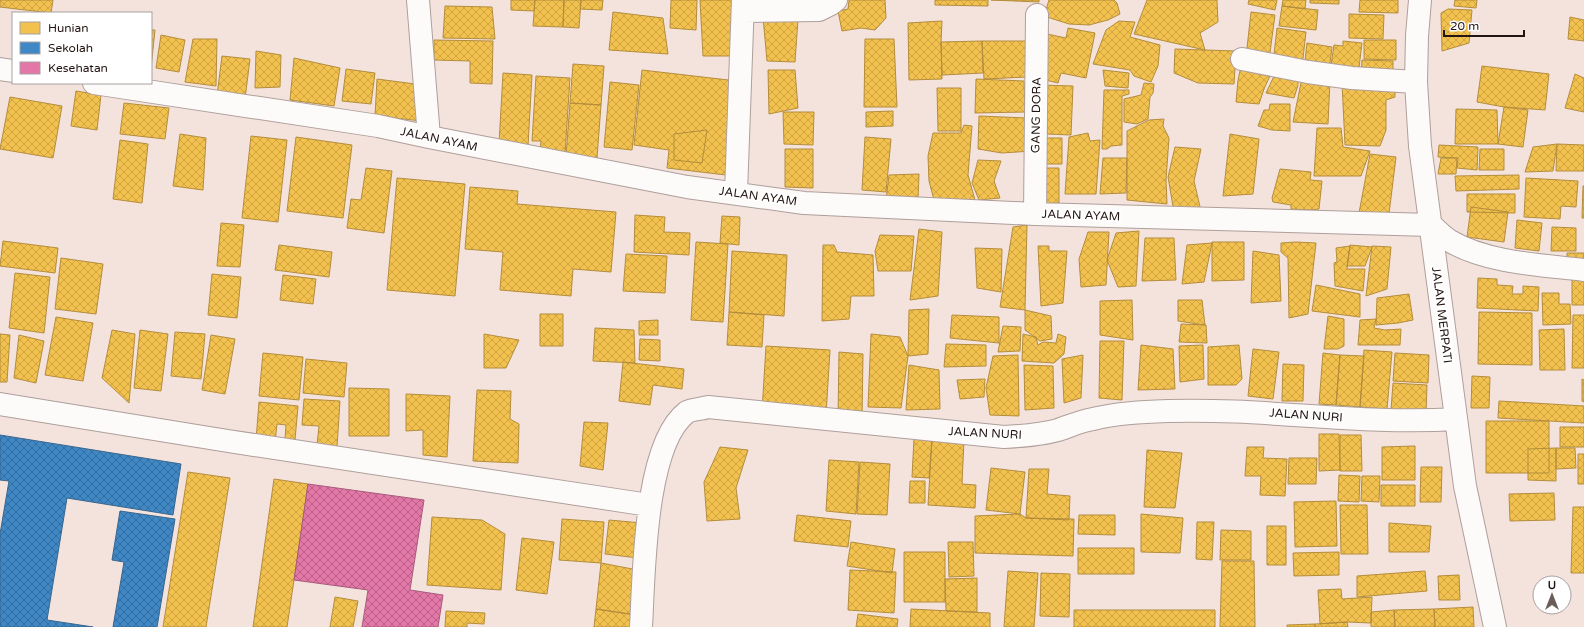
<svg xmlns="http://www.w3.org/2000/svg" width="1584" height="627" viewBox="0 0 1584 627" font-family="'Varela Round',sans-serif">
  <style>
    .homes { fill: url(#homes-cross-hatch); stroke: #b48d3c }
    .schools { fill: url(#schools-cross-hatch); stroke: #37668f }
    .health { fill: url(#health-cross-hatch); stroke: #a95a7b }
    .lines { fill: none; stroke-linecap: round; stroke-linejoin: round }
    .street-casing { stroke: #ae9f9b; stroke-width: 24 }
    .street { stroke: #fdfbfa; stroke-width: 22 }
    .labels { text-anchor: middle; stroke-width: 4; stroke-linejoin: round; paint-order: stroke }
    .street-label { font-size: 12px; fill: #231511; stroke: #fff }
  </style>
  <defs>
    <pattern id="homes-cross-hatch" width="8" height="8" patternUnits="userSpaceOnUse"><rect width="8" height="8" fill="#f2c14e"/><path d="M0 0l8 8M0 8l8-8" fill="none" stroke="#cfa543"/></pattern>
    <pattern id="schools-cross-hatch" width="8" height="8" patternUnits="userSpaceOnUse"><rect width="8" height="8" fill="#3f88c5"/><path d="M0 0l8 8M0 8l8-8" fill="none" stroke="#346e9f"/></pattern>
    <pattern id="health-cross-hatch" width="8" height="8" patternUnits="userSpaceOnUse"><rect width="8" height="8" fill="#e377a8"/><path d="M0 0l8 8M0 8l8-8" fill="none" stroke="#b86087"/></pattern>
  </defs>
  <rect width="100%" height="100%" fill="#f4e2dd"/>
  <!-- homes -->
  <path class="homes" d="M0 0H53L51 13 0 7Z
    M511 0H535L534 11 511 10Z
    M535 0H564L563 27 533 26Z
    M564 0H581L579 28 563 27Z
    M581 0H603L602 10 580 9Z
    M671 0H697L696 30 670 28Z
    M700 0H735L739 56H703Z
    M849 0H885L886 18 875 30 861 28 842 31 838 11 848 9Z
    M935 0H988V6L935 5Z
    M991 0H1039V2Z
    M1049 0H1114L1117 3 1120 14 1108 20 1089 25 1069 24 1044 16Z
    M1147 0H1217L1218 22 1200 33 1205 50 1134 34Z
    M1249 0H1277L1275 10 1248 4Z
    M1283 0H1306L1305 9 1282 6Z
    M1310 0H1339V4L1310 3Z
    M1360 0H1398V13L1359 12Z
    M1455 0H1477L1476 8 1454 6Z
    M445 6 492 7 495 39 443 38Z
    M1282 6 1318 10 1316 30 1279 26Z
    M1448 9 1472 10 1469 43 1442 51 1441 13Z
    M613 12 663 18 668 54 609 50Z
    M1251 12 1275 15 1269 60 1246 57Z
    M1349 14 1384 15 1383 39 1349 38Z
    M763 17 798 19 795 62 767 61Z
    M1570 17 1584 20V41L1568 39Z
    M942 21 941 42 942 79 909 80 908 23Z
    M1119 21 1135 22 1130 37 1160 45 1158 66 1151 82 1134 76 1130 70 1093 64 1106 30Z
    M1068 28 1095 33 1086 78 1061 73 1058 83 1037 78 1047 34 1066 38Z
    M1277 28 1306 32 1302 67 1273 63Z
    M151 30H155L151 68Z
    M161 35 185 40 179 72 156 68Z
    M193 39H217L216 86 185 82Z
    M865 39H894L897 107H864Z
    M434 40 493 41 492 84 470 83V61L434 60Z
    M1364 40H1396V60L1364 59Z
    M982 41 983 73 942 75 941 42Z
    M982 41H1026L1027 77 984 79Z
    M1343 41 1362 43 1358 76 1330 72 1334 45 1343 46Z
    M1307 43 1332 47 1329 71 1304 69Z
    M1175 49 1236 51 1234 84 1198 83 1174 73Z
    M256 51 281 55 280 87 255 88Z
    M222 56 250 59 245 99 217 95Z
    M294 58 340 68 334 106 290 100Z
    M1362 60 1393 61V77H1361Z
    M1242 62 1274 67 1264 89 1259 104 1236 102 1238 80Z
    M573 64 604 66 601 105 570 103Z
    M1482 66 1549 74 1545 110 1504 107 1477 102Z
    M346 69 375 73 371 104 342 101Z
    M642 70 737 81 726 175 667 168 669 150 634 145Z
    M768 70H795L798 108 769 114Z
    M1103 70 1129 73 1128 88 1105 86Z
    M1276 72 1298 74V85L1294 98 1266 93Z
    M503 73 532 75 528 146 499 144Z
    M1575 74 1584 78V112L1565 108Z
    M536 76 570 78 565 154 540 153 541 141H532Z
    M1302 78 1330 80 1328 124 1293 122Z
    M377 79 423 85 422 121 375 116Z
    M976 79 1024 81 1025 112 975 113Z
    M610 82 639 85 632 150 604 147Z
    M1144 83 1154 84 1153 93 1150 97 1148 119 1137 124 1124 122V99L1141 95Z
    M1342 83 1395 84V97L1386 100V130L1380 146 1345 145Z
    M1041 85 1073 86 1071 135 1047 134V122H1039Z
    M937 88H961V131H938Z
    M1104 90H1129V94L1122 96V145L1111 146 1107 149H1102Z
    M76 91 101 95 97 130 71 126Z
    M10 97 62 106 53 158 0 149Z
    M124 103 169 108 165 139 120 134Z
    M570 103 601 105 597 158 566 156Z
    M1270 104H1290V131L1272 130 1258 126 1264 110H1269Z
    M1504 107 1528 110 1523 147 1498 144Z
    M1456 109 1497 110 1498 144H1455Z
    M893 111V126L866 127V112Z
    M783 112H814L813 145 784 144Z
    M979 116 1027 118 1032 151 1002 153 978 149Z
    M1164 119 1163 126 1169 138 1166 180 1167 204 1127 200V131L1149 120Z
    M964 125 972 126 968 175 975 200H934L929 181 928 156 933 133H961Z
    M1317 128H1341L1343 147 1370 151 1361 176H1314Z
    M707 130 702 163 674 160V134Z
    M1088 133 1090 141 1100 140 1096 194H1065L1069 137Z
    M180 134 206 138 203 190 173 186Z
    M1230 134 1259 139 1253 194 1223 196Z
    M251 136 287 140 278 222 242 218Z
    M296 137 352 145 343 218 287 211Z
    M865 137 891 139 886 192 862 190Z
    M1039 138H1062V164H1038Z
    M120 140 148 144 142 203 113 199Z
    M1557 144 1553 171 1525 172 1533 147Z
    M1557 144 1584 145V171H1556Z
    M1439 145 1478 147 1477 170 1457 168 1458 158 1438 157Z
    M1175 147 1201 149 1194 181 1201 211 1174 212 1168 177Z
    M785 149H813V188L785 187Z
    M1480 149H1504V170H1479Z
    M1370 154 1396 157 1389 214 1359 213Z
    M1103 158H1127L1126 193 1100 194Z
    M1441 158H1457L1456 174H1438Z
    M978 160 1001 161 994 181 1000 198 979 200 972 183Z
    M366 168 392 171 384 233 347 228 351 199 361 200Z
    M1037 168H1059V203L1038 204Z
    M1280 169 1311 172 1310 180 1322 181 1319 209 1311 210 1291 209V205L1273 202 1272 198Z
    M919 174 918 199 886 200 889 175Z
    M1519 175V189L1456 191 1455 176Z
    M397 178 465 184 455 296 387 290Z
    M1526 178 1578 181 1576 207 1561 206 1560 219 1524 217Z
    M1583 186H1584V218H1582Z
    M470 187 518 191 517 204 616 212 611 272 573 269 571 296 500 290 503 252 465 249Z
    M1467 194H1515V213L1467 212Z
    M1471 207 1508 212 1504 242 1467 237Z
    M635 215 665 217 664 232 690 233 689 255 634 252Z
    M722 216 740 217 739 245 720 243Z
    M1517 220 1542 223 1539 251 1515 248Z
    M221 223 244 225 240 267 217 266Z
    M1027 225 1025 310 1000 307 1013 227Z
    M1552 227 1576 228V251H1551Z
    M919 229 942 232 938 296 910 300Z
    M1139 231 1136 286 1118 287 1107 260 1116 233Z
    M1088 232H1109L1106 285 1081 287 1079 259Z
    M880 235 914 236 911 271H878L875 251Z
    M1145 238H1174L1176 280 1142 281Z
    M3 241 58 248 55 273 0 266Z
    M696 242 728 244 723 322 691 320Z
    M1212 242H1244V280L1212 281Z
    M1296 242 1316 243 1308 314 1289 318 1288 258 1281 252V243Z
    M1212 243 1204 282 1182 284 1187 245Z
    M279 245 332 252 329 277 275 270Z
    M823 245H834L837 252 873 255 874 296H851L849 319 822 321Z
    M1350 245 1372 247 1365 266H1347Z
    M1038 246H1049V251H1067L1063 303 1041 306Z
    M1350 246 1347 269H1365L1363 291 1335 286 1334 263 1337 262 1336 248Z
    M1372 246 1391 247 1387 289 1366 296Z
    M975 248 1002 249 1001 292 977 288Z
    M732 251 787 255 784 316 729 312Z
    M1253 251 1279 255 1281 301 1251 303Z
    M1567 253H1584V263H1567Z
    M626 254 667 256 665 293 623 291Z
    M61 258 103 264 96 314 55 309Z
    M15 273 50 277 44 333 9 328Z
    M212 274 241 277 237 318 208 315Z
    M283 275 316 279 313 304 280 300Z
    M1572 276H1584V305H1572Z
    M1478 278 1497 279V285L1513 286 1512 294H1523V286L1539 287 1538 311 1477 308Z
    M1316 285 1360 294V317L1312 311Z
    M1542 293H1559V304H1570L1571 324 1543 325Z
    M1409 294 1413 320 1398 323 1376 325 1377 298Z
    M1132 300 1133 340 1100 335V301Z
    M1178 300H1202L1205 325 1178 321Z
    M929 309 928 354 908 356 909 310Z
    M1025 310 1051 316 1052 339 1040 341 1025 330Z
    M729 312 764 315 762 347 727 345Z
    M1479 312 1532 313V365L1478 364Z
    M540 314H563V346H540Z
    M952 315 999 317V343L950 338Z
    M1573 315H1584V368H1572Z
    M1328 316 1344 319V346L1338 349H1324Z
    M56 317 93 323 83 381 45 375Z
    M1376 319 1374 328 1385 330 1401 329 1400 345H1358L1360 320Z
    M658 320V335H639V321Z
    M1181 324 1206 325 1207 343 1179 342Z
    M1003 326 1021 327 1020 351 998 352Z
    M595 328 634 330 635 363 593 361Z
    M1564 329 1565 370H1540L1539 330Z
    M112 330 135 334 129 403 102 378Z
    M140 330 168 334 161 391 134 388Z
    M175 332 205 334 201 379 171 376Z
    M0 334 10 335 7 382H0Z
    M484 334 519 340 506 368H484Z
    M871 334 900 337 908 356 901 408 868 407Z
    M1023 334 1036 337 1038 345 1043 342 1056 343 1058 334 1066 337 1064 354 1054 363 1022 361Z
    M19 335 44 341 36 383 14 378Z
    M211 335 235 339 225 394 202 390Z
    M640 339 660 340V361L639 360Z
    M1100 341H1124L1122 400 1099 398Z
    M946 344 986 345V366L944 367Z
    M1141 345 1173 349 1175 389 1138 390Z
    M1203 345 1204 379 1180 382 1179 346Z
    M1239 345 1242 379 1236 385H1208V347Z
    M766 346 830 350 826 415 762 411Z
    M1253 349 1279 352 1273 399 1248 396Z
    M1364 350 1392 352 1387 409 1360 407Z
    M839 352 863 354 862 417H838Z
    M263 353 303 357 299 400 259 396Z
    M1323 353 1340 355 1336 405 1319 404Z
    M1395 353 1429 355 1428 383 1393 381Z
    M1018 355 1019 416 990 415 986 388 993 356Z
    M1083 355 1081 398 1064 403 1062 359Z
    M1340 355 1364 356 1360 407 1336 405Z
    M306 359 347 363 344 397 303 393Z
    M623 362 684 369 682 389 653 385 650 405 619 401Z
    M1283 364 1304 365 1303 401H1282Z
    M909 365 939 370 940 409 906 410Z
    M1024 365 1053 366 1054 408 1025 410Z
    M1472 376 1490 377 1489 408H1471Z
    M985 379 984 397 960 399 957 380Z
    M1582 379 1584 380V402L1582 401Z
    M1393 383 1427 385 1426 413 1391 410Z
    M349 388 389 389V436H349Z
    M477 390 511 391 510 419 519 424 518 463 473 461Z
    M406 394 450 396 447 457 423 455V430L406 431Z
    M304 399 340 401 337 447 317 445 319 426 302 425Z
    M1499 401 1584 406V423L1498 418Z
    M259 402 298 406 295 440 285 439 286 425 277 424 275 442 256 440Z
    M1486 421H1549V473H1486Z
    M584 422 608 423 603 470 580 466Z
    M1560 427H1584V447H1560Z
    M1319 434H1339L1340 470 1319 471Z
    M1340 435H1361L1362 471H1340Z
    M914 438 932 439 929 478 912 477Z
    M932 439 964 440 962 484 976 485 975 508 928 505Z
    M1415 446V480H1382V447Z
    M720 447 748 450 736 488 740 519 707 521 704 482Z
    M1247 447H1264L1263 458 1287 459 1285 496 1260 495 1261 476H1245Z
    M1556 448V481L1528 480V449Z
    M1556 448H1575L1576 468 1556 469Z
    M1147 450 1182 453 1175 508 1144 507Z
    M1578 454H1584V484H1578Z
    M1289 458H1317L1316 484H1288Z
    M829 460 859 462 856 514 826 511Z
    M860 462 890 464 887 515 857 514Z
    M1421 467H1442L1441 502H1420Z
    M991 468 1025 472 1020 514 986 510Z
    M1029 469H1049L1047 494 1070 496 1069 520 1026 518Z
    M188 472 230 478 206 627H163Z
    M1339 475 1360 476 1359 502 1338 501Z
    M1362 476H1380L1379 502 1361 501Z
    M274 479 308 484 294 580 287 627H253Z
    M910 481H925V503H909Z
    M1381 485H1415V506H1381Z
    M1554 493 1555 520 1510 521 1509 494Z
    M1336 501 1337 546 1295 547 1294 502Z
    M1340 505H1367L1368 554H1341Z
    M1573 507H1584V573H1571Z
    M1020 514 1026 518 1074 519 1073 556 975 553V516Z
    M1141 514 1183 518 1180 553 1141 552Z
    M797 515 851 521 848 547 794 541Z
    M1079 515H1115V535L1078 534Z
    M432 517 482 520 505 534 501 590 427 585Z
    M562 519 604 522 601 563 559 560Z
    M609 520 642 523 638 558 605 554Z
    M1197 522H1214L1212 560 1196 559Z
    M1389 523 1431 526 1429 552H1389Z
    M1267 526H1286V565H1267Z
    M1221 530 1251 531V560H1220Z
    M522 538 554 542 547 594 516 590Z
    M851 542 895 549 892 573 847 566Z
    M948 542H973L974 576 949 577Z
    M1078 548H1134V574H1078Z
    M904 552H945V602H904Z
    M1339 552V575L1294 576 1293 553Z
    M1222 561H1254L1255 627H1220Z
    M601 563 643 571 636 615 596 609Z
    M850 570 896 572 894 613 848 610Z
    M1008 571 1038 573 1034 627H1004Z
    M1425 571 1427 591 1357 597V576Z
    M1041 573 1070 574 1069 617 1040 616Z
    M1459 575 1460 600H1439L1438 576Z
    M977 578V612L946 611 945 579Z
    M1341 589 1342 599 1372 597 1371 623 1347 622 1320 624 1318 590Z
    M335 597 358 601 353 627H330Z
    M1473 607 1474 627H1435L1434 609Z
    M596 609 636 615 634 627H594Z
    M911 609 990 613V627H910Z
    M1434 609 1435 627H1395L1394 610Z
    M1074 610H1215V627H1074Z
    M1394 610 1395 627H1371V612Z
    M446 611 485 613 484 624 467 623V627H445Z
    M858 614 898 619 897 627H856Z
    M1347 622 1348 627H1315V624Z
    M1315 624V627H1287V625Z"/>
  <!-- schools -->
  <path class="schools" d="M0 435 181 464 173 515 67 498 47 620 93 627H0V534L9 481 0 480Z
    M120 511 175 519 157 627H113L124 562 112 560Z"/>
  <!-- health -->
  <path class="health" d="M308 484 424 500 410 590 443 595 438 627H362L368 590 294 580Z"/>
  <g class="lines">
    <defs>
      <path id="street" d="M418 0 429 137
        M1420 0 1417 36 1416 82 1420 146 1465 486 1495 627
        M743 11 819 10 831 4 836 0
        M1242 59 1308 72 1352 78 1416 82
        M0 69 13 71
        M94 83 378 126 429 137 687 187 804 203 1035 214 1431 225C1437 230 1443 237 1450 241 1487 263 1542 265 1584 270
        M736 193 743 0
        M1035 214 1037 15
        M0 404 228 441 649 505
        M641 627C644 576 644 444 687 412 692 409 702 409 708 407L1004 437C1022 436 1040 435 1058 430 1070 426 1081 421 1093 419 1118 413 1142 412 1168 411 1264 408 1360 425 1456 419"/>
    </defs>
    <!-- street casing -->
    <use href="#street" class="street-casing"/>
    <!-- street -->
    <use href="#street" class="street"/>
  </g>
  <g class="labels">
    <!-- street labels -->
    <g class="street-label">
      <text transform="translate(1036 115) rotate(-89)" y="4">GANG DORA</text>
      <text transform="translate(439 139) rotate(12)" y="4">JALAN AYAM</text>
      <text transform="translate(758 196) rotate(8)" y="4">JALAN AYAM</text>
      <text transform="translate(1081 215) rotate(2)" y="4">JALAN AYAM</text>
      <text transform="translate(1442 315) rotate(83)" y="4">JALAN MERPATI</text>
      <text transform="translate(1306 415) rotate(4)" y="4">JALAN NURI</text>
      <text transform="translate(985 433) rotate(3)" y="4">JALAN NURI</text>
    </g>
  </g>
  <!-- legend -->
  <rect x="12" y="12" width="140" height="72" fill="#ffffff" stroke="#a7a1a0"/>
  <rect x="20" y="22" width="20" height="12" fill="#f2c14e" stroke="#a7a1a0"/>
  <text x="48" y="32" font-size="12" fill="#231511">Hunian</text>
  <rect x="20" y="42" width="20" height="12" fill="#3f88c5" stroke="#a7a1a0"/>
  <text x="48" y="52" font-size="12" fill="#231511">Sekolah</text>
  <rect x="20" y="62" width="20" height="12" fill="#e377a8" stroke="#a7a1a0"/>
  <text x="48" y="72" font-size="12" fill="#231511">Kesehatan</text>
  <!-- north arrow -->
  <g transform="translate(1552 595)"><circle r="19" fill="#ffffff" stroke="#a7a1a0"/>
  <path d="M0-3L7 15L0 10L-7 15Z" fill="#6c5d58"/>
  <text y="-6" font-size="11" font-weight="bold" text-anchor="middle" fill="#231511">U</text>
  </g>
  <!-- scale -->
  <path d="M1444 30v6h80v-6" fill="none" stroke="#231511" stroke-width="2"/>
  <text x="1450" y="30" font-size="12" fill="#231511" stroke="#ffffff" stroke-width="3" paint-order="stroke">20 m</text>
</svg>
